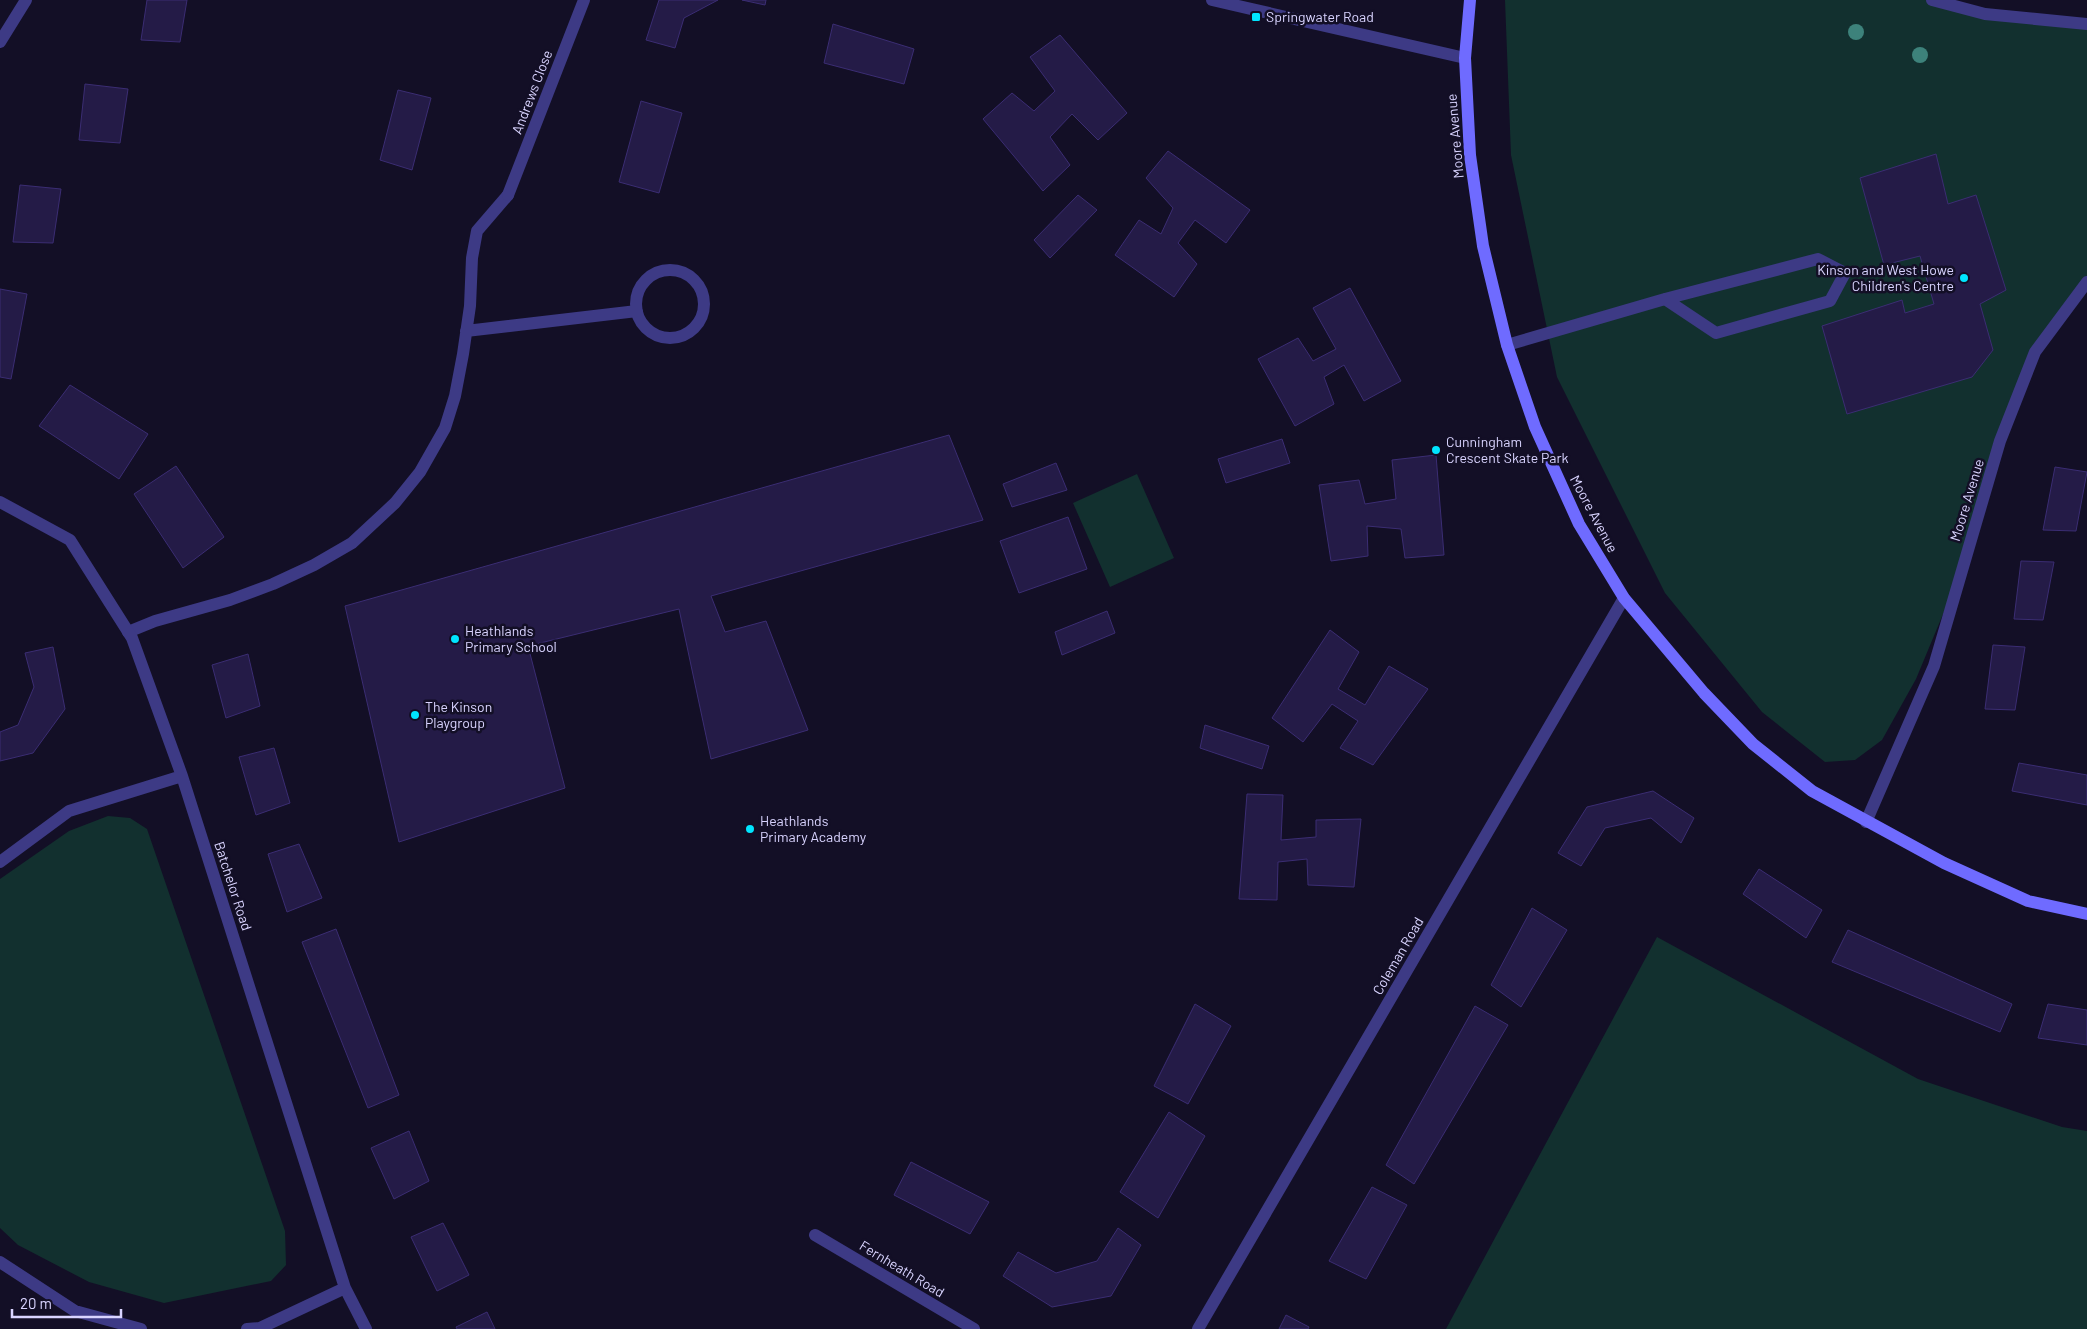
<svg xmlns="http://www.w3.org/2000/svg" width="2087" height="1329" viewBox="0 0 2087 1329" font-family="Barlow,sans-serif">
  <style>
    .green { fill: #12302f }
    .building { fill: #241b47; stroke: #3b2d73 }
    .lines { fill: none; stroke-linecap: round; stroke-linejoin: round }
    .lane { stroke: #3d3a85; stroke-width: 12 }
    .street { stroke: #3d3a85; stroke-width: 12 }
    .secondary { stroke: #6f6bff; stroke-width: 12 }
    .tree { fill: #3d827b }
    .poi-dot { fill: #00e5ff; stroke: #130f26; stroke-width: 2 }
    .labels { text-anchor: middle; stroke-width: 5; stroke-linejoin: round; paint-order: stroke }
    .poi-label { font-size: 14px; fill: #d9d4ff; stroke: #130f26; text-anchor: start }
    .street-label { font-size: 14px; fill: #d9d4ff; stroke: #130f26 }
  </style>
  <rect width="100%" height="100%" fill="#130f26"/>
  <!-- green -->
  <path class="green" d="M1505 0H1932L2087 24V282L2035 352 1963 566 1916 679 1882 740 1855 760 1825 762 1762 712 1665 593 1557 377 1511 155Z
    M1137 474 1174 558 1110 587 1073 503Z
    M108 816 130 818 147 829 285 1231 286 1265 271 1281 164 1303 89 1282 18 1245 0 1228V879L69 831Z
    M1657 937 1918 1079 2062 1127 2087 1131V1329H1446Z"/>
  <!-- building -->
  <path class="building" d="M147 0H187L180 42 141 40Z
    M659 0H718L684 18 675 48 646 40Z
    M742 0H766L765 5Z
    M833 24 914 49 904 84 824 63Z
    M1060 35 1127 113 1098 140 1072 114 1050 137 1070 165 1043 191 983 119 1012 93 1034 111 1055 91 1030 57Z
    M85 84 128 89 120 143 79 140Z
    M398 90 431 98 412 170 380 160Z
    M641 101 682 113 659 193 619 182Z
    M1168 151 1250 210 1226 243 1195 220 1178 243 1197 264 1174 297 1115 255 1139 220 1161 234 1173 208 1146 178Z
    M1936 154 1948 204 1976 195 2006 290 1980 304 1993 350 1972 377 1847 414 1822 326 1902 300 1905 313 1934 304 1920 256 1884 265 1860 178Z
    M20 185 61 189 53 243 13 242Z
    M1078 195 1097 210 1050 258 1034 240Z
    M1350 288 1401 381 1364 401 1344 365 1324 377 1334 404 1295 426 1258 359 1298 338 1313 361 1336 349 1313 308Z
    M0 289 27 294 11 379 0 377Z
    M70 385 148 434 119 479 39 426Z
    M949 435 983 520 711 596 725 632 766 621 808 730 711 759 679 609 528 646 565 788 399 842 345 606Z
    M1282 439 1290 463 1226 483 1218 459Z
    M1436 455 1444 555 1405 558 1401 529 1367 526 1368 556 1331 561 1319 485 1359 480 1365 504 1396 499 1392 460Z
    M1056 463 1067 490 1012 507 1003 484Z
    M176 466 224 537 183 568 134 494Z
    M2055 467 2087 472 2076 531 2043 530Z
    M1068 517 1087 569 1019 593 1000 541Z
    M2021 561 2054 562 2043 620 2014 619Z
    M1107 611 1115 633 1062 655 1055 632Z
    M1330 630 1359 652 1338 689 1365 705 1389 666 1428 689 1373 765 1340 748 1358 721 1332 704 1303 742 1272 718Z
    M1993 645 2025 647 2015 710 1985 709Z
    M53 647 65 709 33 753 0 761V732L18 725 34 687 25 653Z
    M248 654 260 706 226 718 212 665Z
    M1205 725 1269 746 1262 769 1200 748Z
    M274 748 290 803 256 815 239 757Z
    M2019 763 2087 775V805L2012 791Z
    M1653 791 1694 818 1681 843 1651 818 1605 828 1581 866 1558 853 1587 807Z
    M1247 794 1283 795 1281 840 1316 837V820L1361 819 1354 887 1308 885 1307 859 1278 862 1277 900 1239 899Z
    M299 844 322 898 287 912 268 854Z
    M1759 869 1822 910 1806 938 1743 894Z
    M1532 908 1567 930 1521 1007 1491 985Z
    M336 929 399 1095 368 1108 302 942Z
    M1848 930 2012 1004 2000 1032 1832 962Z
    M1195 1004 1231 1026 1188 1104 1154 1086Z
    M2048 1004 2087 1010V1045L2038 1038Z
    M1475 1006 1508 1025 1414 1184 1386 1165Z
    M1169 1112 1205 1136 1158 1218 1120 1192Z
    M409 1131 429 1181 394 1199 371 1148Z
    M911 1162 989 1202 970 1234 894 1195Z
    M1372 1187 1407 1205 1366 1279 1329 1261Z
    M443 1223 469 1275 437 1291 411 1237Z
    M1118 1228 1141 1245 1111 1296 1052 1307 1003 1276 1018 1252 1056 1273 1097 1261Z
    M487 1312 495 1329H457L456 1327Z
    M1286 1315 1309 1327 1308 1329H1279Z"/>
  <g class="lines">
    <!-- lane -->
    <path class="lane" d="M636 304a34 34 0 1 1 68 0a34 34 0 1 1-68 0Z
      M466 331 637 311
      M1507 345 1665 299 1818 259 1845 273 1830 301 1716 333 1665 299
      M128 632 155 621 230 600 273 584 314 565 352 543 395 503 420 472 445 428 455 396 463 354 470 306 472 258 477 231 508 195"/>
    <!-- street -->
    <path class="street" d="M1212 0 1465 58
      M1932 0 1985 14 2087 24
      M0 42 26 0
      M508 195 584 0
      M0 502 70 540 132 638 182 776 345 1288 366 1329
      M1866 822 1934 666 2000 441 2035 352 2087 282
      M0 862 69 811 182 776
      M815 1235 974 1329
      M0 1262 75 1311 141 1329
      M247 1329 260 1328 345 1288
      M1198 1329 1624 598"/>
    <!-- secondary -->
    <path class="secondary" d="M1470 0 1465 58 1470 155 1483 246 1507 345 1535 427 1579 524 1624 598 1704 693 1753 744 1812 791 1944 863 2028 901 2087 914"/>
  </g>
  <!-- trees -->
  <g class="tree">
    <circle cx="1856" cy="32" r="8"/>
    <circle cx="1920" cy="55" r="8"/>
  </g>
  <!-- markers -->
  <g class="poi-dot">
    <rect x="1251" y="12" width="10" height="10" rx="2.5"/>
    <circle cx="1964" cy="278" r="5"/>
    <circle cx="1436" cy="450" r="5"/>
    <circle cx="455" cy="639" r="5"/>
    <circle cx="415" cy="715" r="5"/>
    <circle cx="750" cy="829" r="5"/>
  </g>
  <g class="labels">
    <!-- poi labels -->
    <g class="poi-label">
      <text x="1266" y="22">Springwater Road</text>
      <text x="1954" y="275" text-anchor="end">Kinson and West Howe<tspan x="1954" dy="16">Children's Centre</tspan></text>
      <text x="1446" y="447">Cunningham<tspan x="1446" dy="16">Crescent Skate Park</tspan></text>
      <text x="465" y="636">Heathlands<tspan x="465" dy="16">Primary School</tspan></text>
      <text x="425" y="712">The Kinson<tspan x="425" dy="16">Playgroup</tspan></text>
      <text x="760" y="826">Heathlands<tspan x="760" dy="16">Primary Academy</tspan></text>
    </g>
    <!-- street labels -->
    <g class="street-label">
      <text transform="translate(532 92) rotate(-69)" y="5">Andrews Close</text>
      <text transform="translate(1455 136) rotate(-95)" y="5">Moore Avenue</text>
      <text transform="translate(1967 500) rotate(-73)" y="5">Moore Avenue</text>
      <text transform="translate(1594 514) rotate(62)" y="5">Moore Avenue</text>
      <text transform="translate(233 886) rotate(72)" y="5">Batchelor Road</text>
      <text transform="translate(1398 956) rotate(-60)" y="5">Coleman Road</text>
      <text transform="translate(902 1269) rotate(31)" y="5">Fernheath Road</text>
    </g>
  </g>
  <!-- scale -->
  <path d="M12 1309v8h109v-8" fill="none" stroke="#d9d4ff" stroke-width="2.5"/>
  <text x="20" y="1309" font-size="15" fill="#d9d4ff" stroke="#130f26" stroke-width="4" paint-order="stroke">20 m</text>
</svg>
